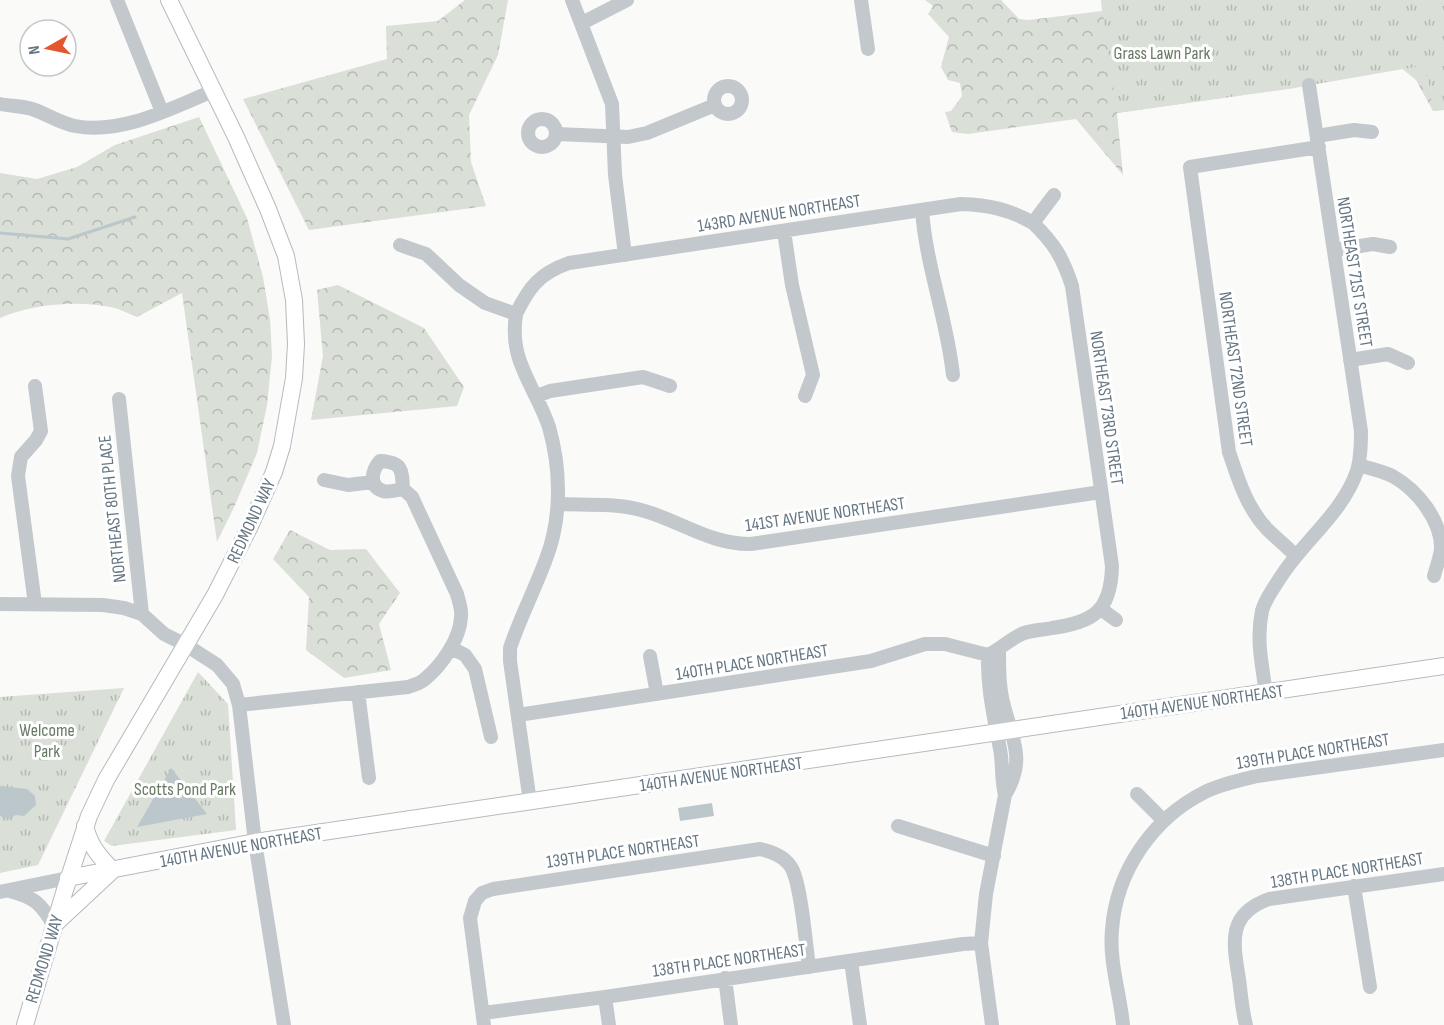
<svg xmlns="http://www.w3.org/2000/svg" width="1444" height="1025" viewBox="0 0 1444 1025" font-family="'Sofia Sans Condensed',sans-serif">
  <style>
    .forest { fill: url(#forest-crowns) }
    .park { fill: url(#park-tufts) }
    .water { fill: #bbc7cb }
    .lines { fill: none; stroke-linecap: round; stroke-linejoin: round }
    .stream { stroke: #bbc7cb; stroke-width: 3 }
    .major-casing { stroke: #b5babe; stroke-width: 18 }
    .minor { stroke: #c3c8cc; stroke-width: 14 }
    .major { stroke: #fff; stroke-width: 16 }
    .labels { text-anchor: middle; stroke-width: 6; stroke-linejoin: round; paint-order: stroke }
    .park-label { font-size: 18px; fill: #687a64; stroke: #fff }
    .street-label { font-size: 18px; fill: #657683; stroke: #fff }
  </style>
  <defs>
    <pattern id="forest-crowns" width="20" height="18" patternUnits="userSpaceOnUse" patternTransform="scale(1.5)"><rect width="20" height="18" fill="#dadfd7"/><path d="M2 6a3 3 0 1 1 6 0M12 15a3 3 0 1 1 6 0" fill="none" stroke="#b4b9b4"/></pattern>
    <pattern id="park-tufts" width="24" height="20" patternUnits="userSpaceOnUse" patternTransform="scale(1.5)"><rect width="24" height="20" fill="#dadfd7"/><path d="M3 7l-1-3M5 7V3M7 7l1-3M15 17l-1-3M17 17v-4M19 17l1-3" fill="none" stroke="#b4b9b4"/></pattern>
  </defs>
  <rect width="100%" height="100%" fill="#fafaf8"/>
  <!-- forest -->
  <path class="forest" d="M465 0H508L498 55 469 115 471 162 486 206 309 230 243 99 387 59 386 26 438 21Z
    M925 0H1001L1019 19 1029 20 1102 11 1101 0H1304L1416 9 1444 110 1433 111 1416 80 1390 59 1294 88 1117 113 1123 175 1076 119 968 134 952 132 945 112 951 111 962 96 960 83 948 80 941 67 949 37 928 14 933 6Z
    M199 117 247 218 263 277 270 319 272 356 267 405 257 453 235 505 217 542 182 293 137 317C129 314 120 309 111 307 78 300 30 304 0 318V173L37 179 77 167 115 145Z
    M338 285 424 328 464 387 457 406 311 420 323 356 317 290Z
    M290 530 330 550 366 549 400 593 379 624 391 670 344 678 306 650 309 597 273 559Z"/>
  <!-- park -->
  <path class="park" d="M1101 0H1444V110L1433 111 1426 65 1294 88 1117 113Z
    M198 672 228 704 236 830 112 846 104 841Z
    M124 688 38 865 0 873V697Z"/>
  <!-- water -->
  <path class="water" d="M171 768 207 814 137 827Z
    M0 786 27 789 35 796 36 805 24 816 16 815 8 819 0 816Z
    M712 803 714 816 680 821 678 808Z"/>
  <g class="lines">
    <!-- stream -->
    <path class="stream" d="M0 233 68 239 135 217"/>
    <defs>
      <path id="major" d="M85 826C91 848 98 854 112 870
        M68 878 255 842 1444 666
        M54 925 112 871
        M25 1025 64 893 89 816 106 780 215 595 249 528 274 472 282 446 294 378 296 344 294 300 286 256 268 209 236 137 169 0"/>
    </defs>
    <!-- major casing -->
    <use href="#major" class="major-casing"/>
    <!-- minor -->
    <path class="minor" d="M117 0 162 112
      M572 0 612 104 615 175 625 255
      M861 0 868 49
      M582 23 627 0
      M714 100a14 14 0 1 1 28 0a14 14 0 1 1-28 0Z
      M0 104C10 106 22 106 32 109 47 114 60 123 75 126 122 135 171 108 213 91
      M528 133a14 14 0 1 1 28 0a14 14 0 1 1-28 0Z
      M556 134 628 137 647 133 715 105
      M1317 136 1354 130 1372 132
      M922 210C926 266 947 319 953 375
      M784 231 792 285 813 375 805 396
      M400 245 426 254 459 285 485 303 516 314C514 328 514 341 518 355 525 380 541 402 549 427 561 469 562 518 546 559 535 589 520 618 510 648V661L530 802
      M1334 250 1373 244 1390 247
      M516 314C529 287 540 273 569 263L961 204C988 205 1009 209 1033 223L1054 195
      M1350 360 1388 354 1408 363
      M35 386 41 431 36 440 21 457 18 476 35 604
      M537 396 550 391 643 377 670 386
      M119 399 142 614
      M1359 465C1370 469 1384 471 1394 477 1417 490 1442 521 1441 549 1440 558 1436 568 1434 576
      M324 480 348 485 373 482
      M558 504C585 505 615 503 641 510 679 520 711 545 751 544L1101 492
      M1295 555C1286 546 1276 538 1267 529 1247 508 1238 479 1229 452L1190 167 1319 147
      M0 604 103 605 124 608 142 614 164 634 186 645 217 665 233 684 239 705 255 842 284 1025
      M1101 609 1116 620
      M451 648 465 655 475 669 491 737
      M988 655C1001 649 1011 638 1024 633 1033 630 1043 630 1052 628 1094 622 1111 611 1112 566L1072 286C1063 258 1054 243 1033 223
      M988 655C987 688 994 717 1000 749 1003 765 1001 780 1005 795 1026 760 1013 741 1004 706 999 688 999 669 999 650
      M650 656 657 694
      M358 692 369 778
      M1266 693C1262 665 1256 639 1262 611 1265 599 1275 586 1282 575 1305 540 1343 512 1357 471 1361 458 1361 444 1361 431L1309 85
      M239 705 408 687C414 685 421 683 425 679 442 665 460 639 461 617 462 609 459 602 457 594L412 497 403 489C397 490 389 493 383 491 368 486 372 470 380 461 402 462 402 469 403 489
      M518 715 871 661 925 644H945L988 655
      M1137 794 1163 820
      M898 826 994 856
      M1354 886 1370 987
      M10 891C35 898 41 903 54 926
      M0 892 68 878
      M851 961 860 1025
      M725 978 731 1025
      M605 997 609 1025
      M483 1013 605 997 963 944 981 943
      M484 1025 470 918 475 901 482 893 493 889 760 849C772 852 784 856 791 867 801 882 806 946 809 967
      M992 1025 981 943 986 894 1005 795
      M1123 1025C1120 993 1109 962 1112 930 1116 871 1153 818 1205 792 1221 784 1240 780 1257 776L1444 750
      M1246 1025C1242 1010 1241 994 1239 979 1233 942 1227 914 1269 899L1444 874"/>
    <!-- major -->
    <use href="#major" class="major"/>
  </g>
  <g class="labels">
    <!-- park labels -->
    <g class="park-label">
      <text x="1162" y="59">Grass Lawn Park</text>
      <text x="47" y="736">Welcome<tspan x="47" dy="21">Park</tspan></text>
      <text x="185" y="795">Scotts Pond Park</text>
    </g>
    <!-- street labels -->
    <g class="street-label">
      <text transform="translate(779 213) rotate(-9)" y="6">143RD AVENUE NORTHEAST</text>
      <text transform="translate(1355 272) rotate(81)" y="6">NORTHEAST 71ST STREET</text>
      <text transform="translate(1236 369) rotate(82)" y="6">NORTHEAST 72ND STREET</text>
      <text transform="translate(1107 408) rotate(82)" y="6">NORTHEAST 73RD STREET</text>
      <text transform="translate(112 509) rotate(-96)" y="6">NORTHEAST 80TH PLACE</text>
      <text transform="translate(825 514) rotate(-8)" y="6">141ST AVENUE NORTHEAST</text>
      <text transform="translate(251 521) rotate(-65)" y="6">REDMOND WAY</text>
      <text transform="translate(752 662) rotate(-9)" y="6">140TH PLACE NORTHEAST</text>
      <text transform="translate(1202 702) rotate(-8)" y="6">140TH AVENUE NORTHEAST</text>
      <text transform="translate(1313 751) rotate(-9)" y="6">139TH PLACE NORTHEAST</text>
      <text transform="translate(721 774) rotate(-8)" y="6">140TH AVENUE NORTHEAST</text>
      <text transform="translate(241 847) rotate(-10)" y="6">140TH AVENUE NORTHEAST</text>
      <text transform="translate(623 851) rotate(-8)" y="6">139TH PLACE NORTHEAST</text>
      <text transform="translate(1347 870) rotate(-9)" y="6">138TH PLACE NORTHEAST</text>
      <text transform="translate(44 959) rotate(-73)" y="6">REDMOND WAY</text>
      <text transform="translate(729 960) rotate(-8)" y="6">138TH PLACE NORTHEAST</text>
    </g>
  </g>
  <!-- north arrow -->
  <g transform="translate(48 48) rotate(261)"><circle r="28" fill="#ffffff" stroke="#c1c8cd" stroke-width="1.5"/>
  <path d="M0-4.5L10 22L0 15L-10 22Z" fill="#e4572e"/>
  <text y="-9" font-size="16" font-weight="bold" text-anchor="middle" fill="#657683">N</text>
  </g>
</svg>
